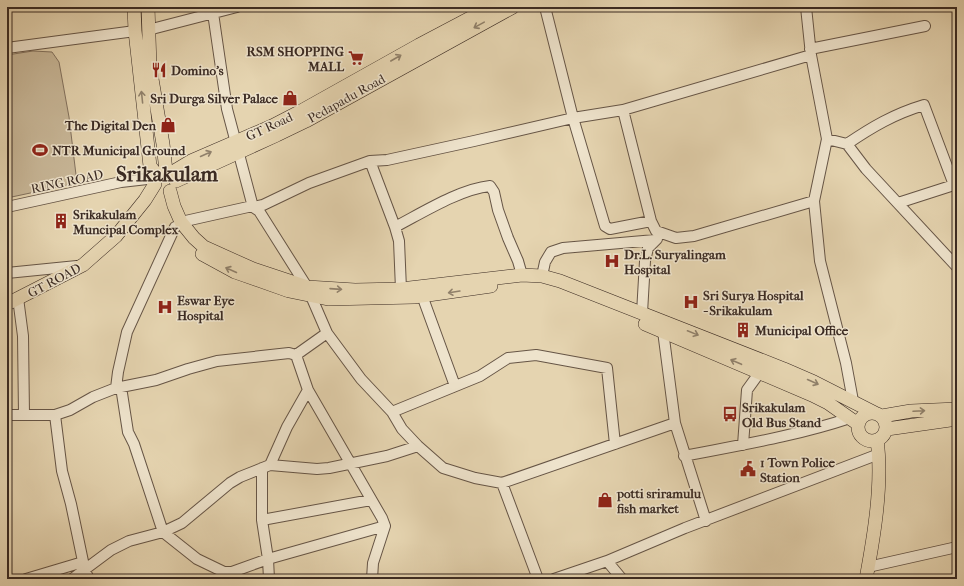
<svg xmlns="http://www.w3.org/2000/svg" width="964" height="586" viewBox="0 0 964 586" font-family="'IM FELL French Canon',serif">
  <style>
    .green { fill: #c8b798; stroke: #82715e }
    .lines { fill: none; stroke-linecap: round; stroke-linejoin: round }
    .minor-casing { stroke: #665546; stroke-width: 12 }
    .major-casing { stroke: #3b2b23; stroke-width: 14 }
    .minor { stroke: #eee3cc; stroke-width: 10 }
    .major { stroke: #e5d4b0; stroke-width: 13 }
    .oneway { stroke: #90806a }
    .labels { text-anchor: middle; stroke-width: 3; stroke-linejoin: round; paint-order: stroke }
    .poi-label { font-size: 13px; font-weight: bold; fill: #3b2b23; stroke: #eee3cc; text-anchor: start }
    .street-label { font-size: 13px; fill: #3b2b23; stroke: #eee3cc }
    .town-label { font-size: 21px; font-weight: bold; fill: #3b2b23; stroke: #eee3cc }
  </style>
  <rect width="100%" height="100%" fill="#e5d4b0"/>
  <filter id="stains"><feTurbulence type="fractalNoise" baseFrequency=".005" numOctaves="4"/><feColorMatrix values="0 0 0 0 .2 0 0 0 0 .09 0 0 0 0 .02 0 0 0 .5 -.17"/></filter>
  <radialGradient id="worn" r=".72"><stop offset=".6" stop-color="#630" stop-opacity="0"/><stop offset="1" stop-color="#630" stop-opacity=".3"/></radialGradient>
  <!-- green -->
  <path class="green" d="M33 51 52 52 59 62 69 117 77 183 7 198V55Z"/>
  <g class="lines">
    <defs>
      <path id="minor" d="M211 7 213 13 227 109 253 207 259 211 307 287
        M545 7 573 118 605 226 610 229 651 221
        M806 7 811 55 827 139 814 201 820 261 846 363 853 401
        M148 30 237 7
        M7 48 135 31
        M810 49 925 26
        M623 110 811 55
        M827 139 847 144 866 169 957 267
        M847 144C872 127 894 114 924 105L954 185
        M370 161 395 227 399 241 401 289
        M898 203 957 184
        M7 207 121 182 156 178
        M181 222 248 207H253L263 205 309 183 370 161 387 160 474 141 573 118 623 110 651 221 656 231 676 238 694 236 814 201
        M395 227C422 213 460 189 490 186L494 192 498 210 508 238 518 261 522 275
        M7 273 77 266
        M542 276 545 262 551 252 563 248 655 240
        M420 290 455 386
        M311 296 327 333 361 379 392 412 402 429 418 446 443 468 475 478 502 483 675 423
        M18 298 23 336 24 415
        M642 313 645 261 648 248 657 239
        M663 331 675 423 706 521
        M121 387 128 432 134 444 163 532 182 523 230 483 240 477 270 465 287 427 308 390
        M116 388 118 372 127 332 175 227
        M392 412 480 376 508 358 536 355 607 368 615 444
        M7 415H55L70 410 93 397 116 388 156 380 188 369 217 361 289 353 296 355 327 333
        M55 415 62 471 71 504 85 571 89 579
        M743 445 747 390 760 372
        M684 456C740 445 796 436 850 418
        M270 465 317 469 329 468 387 456 418 446
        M262 468V520L268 559 269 579
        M502 483 538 579
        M262 520 371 500
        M607 561 622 579
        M868 567 957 547
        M26 579 83 562
        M72 579 111 550 129 541 163 532 197 559 224 572H232L268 559 385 526 382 518 308 390 296 355
        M372 579 373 563 385 526
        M554 579 607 561 685 528 879 454"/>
      <path id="major" d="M134 7 135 31 150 166 157 175
        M148 7 150 67 163 144 166 171
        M171 173 191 161 272 126 301 111 419 45 491 7
        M176 181 277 135 306 121 513 7
        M170 191 174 206 181 222 194 238 204 247 253 269 307 287 355 290 401 289 522 275 542 276 560 281 784 369 814 382 875 413
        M202 254 235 272 289 291 328 299 414 297 491 286
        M7 304 83 265 116 236 145 200 155 184
        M645 324 812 395 828 403 858 424
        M858 427a14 14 0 1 1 28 0a14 14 0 1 1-28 0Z
        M882 416 911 411 957 409
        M887 429 957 419
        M866 579C874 536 883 483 877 440"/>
    </defs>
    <!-- minor casing -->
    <use href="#minor" class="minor-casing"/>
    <!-- major casing -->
    <use href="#major" class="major-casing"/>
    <!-- minor -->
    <use href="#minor" class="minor"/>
    <!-- major -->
    <use href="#major" class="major"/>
  </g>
  <!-- one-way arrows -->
  <defs><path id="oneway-shaft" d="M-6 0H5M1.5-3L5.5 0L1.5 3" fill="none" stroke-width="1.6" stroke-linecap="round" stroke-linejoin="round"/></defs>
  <g class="oneway">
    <use href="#oneway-shaft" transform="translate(479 25) rotate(151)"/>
    <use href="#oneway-shaft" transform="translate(396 58) rotate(-30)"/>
    <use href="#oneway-shaft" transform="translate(142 97) rotate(-96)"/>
    <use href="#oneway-shaft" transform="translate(206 154) rotate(-24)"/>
    <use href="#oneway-shaft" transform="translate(231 270) rotate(-156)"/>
    <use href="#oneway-shaft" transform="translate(336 289) rotate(4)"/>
    <use href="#oneway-shaft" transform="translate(454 292) rotate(171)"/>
    <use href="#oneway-shaft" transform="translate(693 333) rotate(22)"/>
    <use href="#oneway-shaft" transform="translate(736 362) rotate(-157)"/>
    <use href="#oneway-shaft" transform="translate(813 382) rotate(24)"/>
    <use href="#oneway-shaft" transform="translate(919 411) rotate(-3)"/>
  </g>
  <!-- icons -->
  <defs>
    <symbol id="supermarket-bare" viewBox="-9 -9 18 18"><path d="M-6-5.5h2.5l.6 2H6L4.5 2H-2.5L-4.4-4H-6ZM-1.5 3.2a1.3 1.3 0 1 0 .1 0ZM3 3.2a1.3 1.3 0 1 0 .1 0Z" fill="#8f2418" stroke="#eee3cc" stroke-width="2.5" paint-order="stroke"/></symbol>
    <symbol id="restaurant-bare" viewBox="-9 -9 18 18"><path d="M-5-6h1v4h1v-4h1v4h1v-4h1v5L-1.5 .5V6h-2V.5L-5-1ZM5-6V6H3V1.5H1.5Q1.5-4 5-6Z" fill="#8f2418" stroke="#eee3cc" stroke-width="2.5" paint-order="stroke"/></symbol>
    <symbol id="shop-bare" viewBox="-9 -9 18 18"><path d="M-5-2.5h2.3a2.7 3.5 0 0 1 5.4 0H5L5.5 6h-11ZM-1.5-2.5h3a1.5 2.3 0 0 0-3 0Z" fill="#8f2418" stroke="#eee3cc" stroke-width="2.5" paint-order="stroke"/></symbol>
    <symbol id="stadium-bare" viewBox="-9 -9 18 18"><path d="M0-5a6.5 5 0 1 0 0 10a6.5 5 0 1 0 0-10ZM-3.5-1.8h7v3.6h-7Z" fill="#8f2418" stroke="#eee3cc" stroke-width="2.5" paint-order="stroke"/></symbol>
    <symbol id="building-bare" viewBox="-9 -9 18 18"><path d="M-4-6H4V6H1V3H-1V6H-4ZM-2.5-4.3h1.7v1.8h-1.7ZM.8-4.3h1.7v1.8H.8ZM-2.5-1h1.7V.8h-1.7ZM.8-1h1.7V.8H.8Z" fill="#8f2418" stroke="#eee3cc" stroke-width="2.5" paint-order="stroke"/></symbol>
    <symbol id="hospital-bare" viewBox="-9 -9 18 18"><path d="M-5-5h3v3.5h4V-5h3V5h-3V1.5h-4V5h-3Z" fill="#8f2418" stroke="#eee3cc" stroke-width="2.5" paint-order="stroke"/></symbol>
    <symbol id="bus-bare" viewBox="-9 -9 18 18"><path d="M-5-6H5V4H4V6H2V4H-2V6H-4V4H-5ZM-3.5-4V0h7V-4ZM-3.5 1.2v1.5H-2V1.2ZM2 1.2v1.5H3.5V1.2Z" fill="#8f2418" stroke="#eee3cc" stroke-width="2.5" paint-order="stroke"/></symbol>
    <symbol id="civic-bare" viewBox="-9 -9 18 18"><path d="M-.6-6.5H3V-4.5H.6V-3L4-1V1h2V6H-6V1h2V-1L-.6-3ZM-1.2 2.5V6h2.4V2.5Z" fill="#8f2418" stroke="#eee3cc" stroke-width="2.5" paint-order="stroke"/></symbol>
  </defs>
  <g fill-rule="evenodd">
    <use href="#supermarket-bare" x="345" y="47" width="22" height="22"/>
    <use href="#restaurant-bare" x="148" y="59" width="22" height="22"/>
    <use href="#shop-bare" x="279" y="87" width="22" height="22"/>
    <use href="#shop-bare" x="157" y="114" width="22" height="22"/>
    <use href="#stadium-bare" x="29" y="139" width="22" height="22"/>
    <use href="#building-bare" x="50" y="210" width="22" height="22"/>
    <use href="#hospital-bare" x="601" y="250" width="22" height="22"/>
    <use href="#hospital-bare" x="680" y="291" width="22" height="22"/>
    <use href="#hospital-bare" x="154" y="296" width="22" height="22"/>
    <use href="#building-bare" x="732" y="319" width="22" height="22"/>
    <use href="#bus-bare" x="719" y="403" width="22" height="22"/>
    <use href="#civic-bare" x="737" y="458" width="22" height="22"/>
    <use href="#shop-bare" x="594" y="489" width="22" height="22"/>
  </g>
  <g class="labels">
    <!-- poi labels -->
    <g class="poi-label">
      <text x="344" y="56" text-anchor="end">RSM SHOPPING<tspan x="344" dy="15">MALL</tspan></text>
      <text x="171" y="75">Domino's</text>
      <text x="278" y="103" text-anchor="end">Sri Durga Silver Palace</text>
      <text x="156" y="130" text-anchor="end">The Digital Den</text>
      <text x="52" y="155">NTR Municipal Ground</text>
      <text x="73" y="219">Srikakulam<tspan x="73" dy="15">Muncipal Complex</tspan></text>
      <text x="624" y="259">Dr.L. Suryalingam<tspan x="624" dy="15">Hospital</tspan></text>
      <text x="703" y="300">Sri Surya Hospital<tspan x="703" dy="15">- Srikakulam</tspan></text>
      <text x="177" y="305">Eswar Eye<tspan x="177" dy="15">Hospital</tspan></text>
      <text x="755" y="335">Municipal Office</text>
      <text x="742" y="412">Srikakulam<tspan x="742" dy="15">Old Bus Stand</tspan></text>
      <text x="760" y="467">1 Town Police<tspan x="760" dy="15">Station</tspan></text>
      <text x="617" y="498">potti sriramulu<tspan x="617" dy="15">fish market</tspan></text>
    </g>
    <!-- street labels -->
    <g class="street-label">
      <text transform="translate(346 98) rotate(-29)" y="5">Pedapadu Road</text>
      <text transform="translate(269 126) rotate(-25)" y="5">GT Road</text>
      <text transform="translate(67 181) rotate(-12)" y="5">RING ROAD</text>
      <text transform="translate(54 280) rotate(-28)" y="5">GT ROAD</text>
    </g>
    <!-- town labels -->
    <g class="town-label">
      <text x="167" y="181">Srikakulam</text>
    </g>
  </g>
  <!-- margin -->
  <rect width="964" height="586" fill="none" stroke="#e5d4b0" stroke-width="24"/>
  <rect x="8" y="8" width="948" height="570" fill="none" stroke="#3b2b23" stroke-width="2"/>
  <rect x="12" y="12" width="940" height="562" fill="none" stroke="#3b2b23"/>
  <rect width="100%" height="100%" filter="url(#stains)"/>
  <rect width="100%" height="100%" fill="url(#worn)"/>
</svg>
